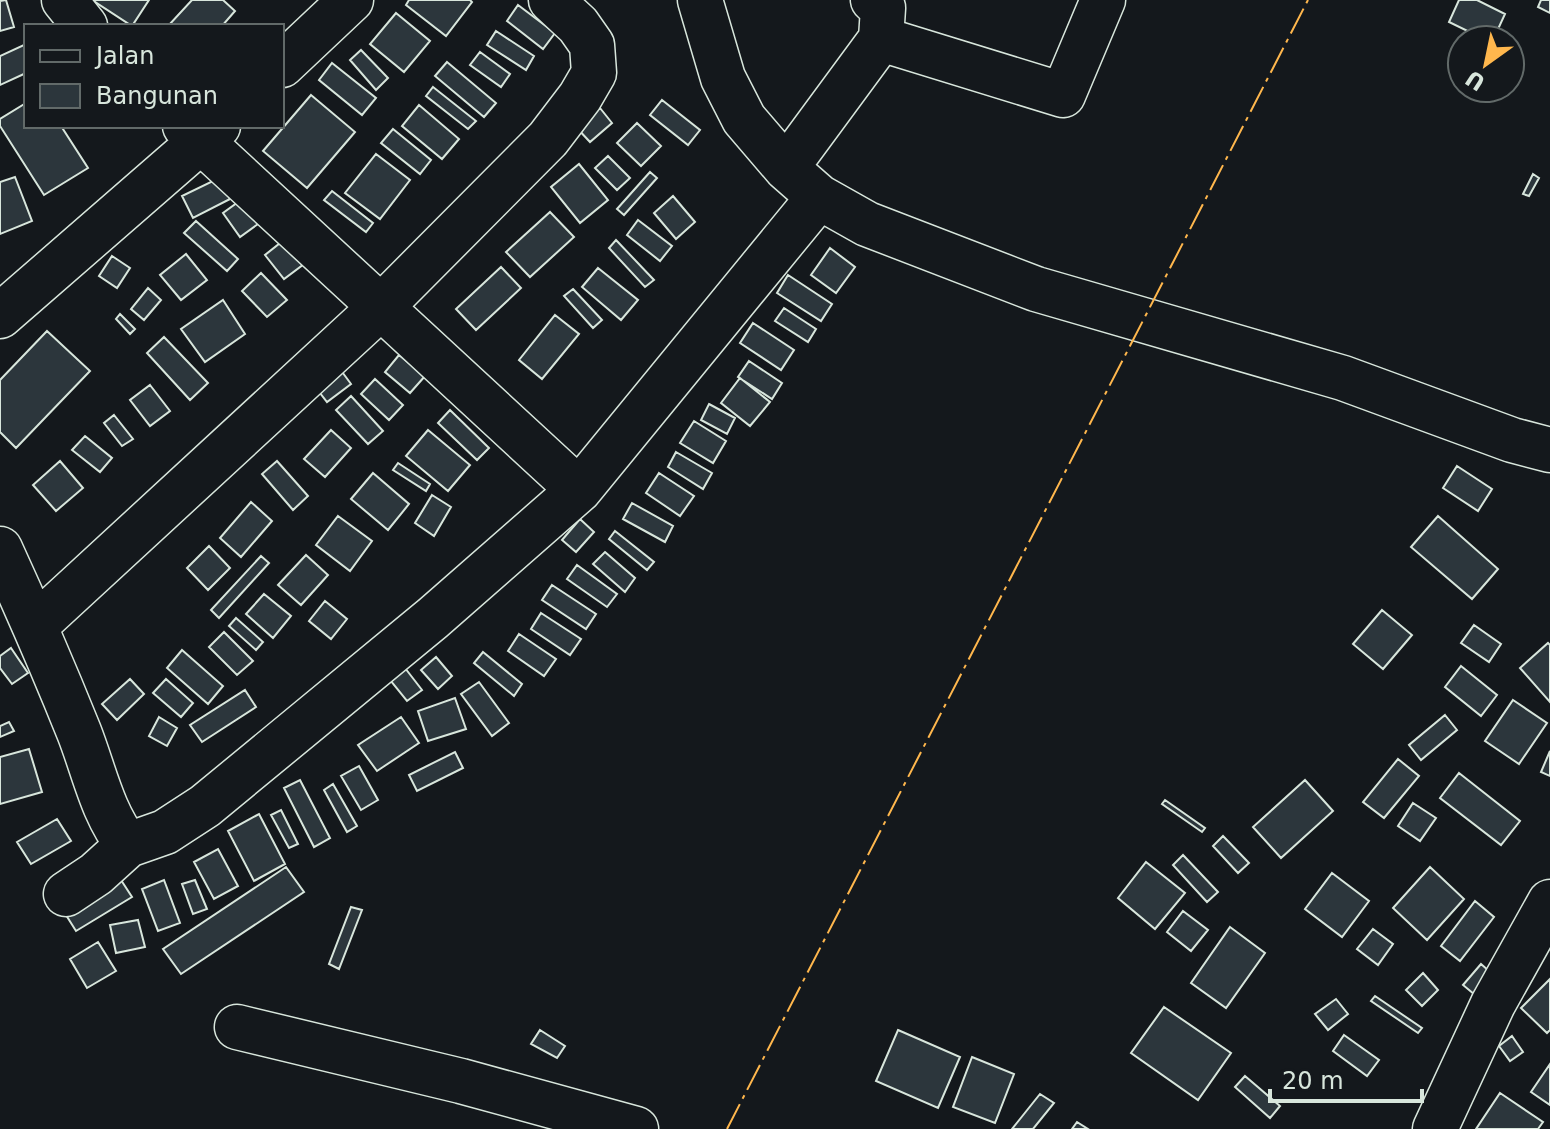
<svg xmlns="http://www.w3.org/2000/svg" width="1550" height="1129" viewBox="0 0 1550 1129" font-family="'DejaVu Sans',sans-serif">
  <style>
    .building { fill: #2c363c; stroke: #d8e6dc; stroke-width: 2 }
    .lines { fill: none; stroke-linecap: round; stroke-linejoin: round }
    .minor-casing { stroke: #d8e6dc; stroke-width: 47 }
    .minor { stroke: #14181c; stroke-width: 44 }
    .power { stroke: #ffb74d; stroke-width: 2; stroke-dasharray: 28 6 4 6; stroke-linecap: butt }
  </style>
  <rect width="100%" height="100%" fill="#14181c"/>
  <!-- building -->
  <path class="building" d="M6 0 14 27 0 31V1Z
    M92 0H149L132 26Z
    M192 0H223L235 11 222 26H168Z
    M409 0H470L472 2 446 36 406 5Z
    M1459 0H1477L1505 14 1493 40H1486L1449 22Z
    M1541 0H1550V13L1538 7Z
    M518 5 555 33 543 49 507 21Z
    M396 13 430 41 404 72 370 44Z
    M496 31 534 56 526 70 487 45Z
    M26 44V73L0 85V56Z
    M361 50 388 78 376 90 350 60Z
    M480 52 510 74 501 87 470 65Z
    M447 62 496 103 484 117 435 76Z
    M332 63 376 98 362 115 319 80Z
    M433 87 476 121 468 129 426 96Z
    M311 95 355 132 307 188 263 151Z
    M662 100 700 130 688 145 650 115Z
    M26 103V126H61L88 168 44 195 0 126V119Z
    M419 105 459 139 442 159 402 126Z
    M600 108 612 123 590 142 576 127Z
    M637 123 661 146 641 166 617 143Z
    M393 129 431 160 420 174 381 143Z
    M376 154 410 180 380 219 345 193Z
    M608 156 630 178 617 190 595 168Z
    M579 164 608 200 580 223 551 187Z
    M650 172 657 178 624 215 617 209Z
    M1533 174 1539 178 1529 196 1523 194Z
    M15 177 32 221 0 234V182Z
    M219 178 230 199 193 218 182 196Z
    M332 191 373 223 366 232 324 200Z
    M673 196 695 222 676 239 654 213Z
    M241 200 258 224 240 237 223 213Z
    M550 212 574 237 530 277 506 252Z
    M638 220 672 246 660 261 627 235Z
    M196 221 238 259 227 271 184 233Z
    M289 236 308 261 284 279 265 255Z
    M616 240 654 280 645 287 609 248Z
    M830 248 855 267 836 293 811 275Z
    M186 254 207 280 181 300 160 275Z
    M112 256 130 268 117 288 99 276Z
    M501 267 521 288 476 330 456 309Z
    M598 268 638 300 621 320 582 287Z
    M261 273 287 300 267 317 242 291Z
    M788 275 832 304 821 321 777 293Z
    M148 288 161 300 144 320 131 309Z
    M573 289 602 320 593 328 564 296Z
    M223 300 245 334 205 362 181 329Z
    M784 308 816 329 808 342 775 321Z
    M120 314 135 329 130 334 116 319Z
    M555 315 579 334 542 379 519 360Z
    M753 323 794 350 781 370 740 343Z
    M47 331 90 371 16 448 0 432V380Z
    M164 337 208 383 190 400 147 353Z
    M399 355 425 376 410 393 385 372Z
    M749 361 782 383 772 399 738 377Z
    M337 365 351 384 327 402 313 384Z
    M740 378 770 402 750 426 721 403Z
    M375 379 403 405 389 420 361 394Z
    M150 385 170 411 150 426 130 400Z
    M351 396 383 431 368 444 336 410Z
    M709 404 735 418 727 434 701 420Z
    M450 410 489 448 477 460 438 423Z
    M114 415 133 439 122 446 104 423Z
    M694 421 726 441 713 463 680 443Z
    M331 430 351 448 325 477 304 459Z
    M428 430 470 465 448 491 406 456Z
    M85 436 112 458 100 472 72 450Z
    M676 452 712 473 703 489 668 467Z
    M60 461 83 488 56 511 33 485Z
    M277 461 308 496 293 510 262 474Z
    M398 463 430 484 426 491 393 470Z
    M1457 466 1492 489 1478 511 1443 488Z
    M373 473 409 504 388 530 351 499Z
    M659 473 694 496 680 516 646 493Z
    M432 495 451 507 434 536 415 523Z
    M251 502 272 521 241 557 220 538Z
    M632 503 673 526 665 542 623 519Z
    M338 516 372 541 350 571 316 545Z
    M1438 516 1498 569 1472 599 1411 547Z
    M580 519 594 532 576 552 562 540Z
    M615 531 654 562 647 570 609 539Z
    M209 546 230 568 208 590 187 568Z
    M605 552 635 578 625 592 593 564Z
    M306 555 328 575 301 605 278 585Z
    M261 556 269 563 219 618 211 610Z
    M577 565 617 594 607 607 567 579Z
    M552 585 596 614 586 629 542 600Z
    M264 594 291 616 273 638 246 614Z
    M325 601 347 619 331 639 309 621Z
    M1382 610 1412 635 1383 669 1353 644Z
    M541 613 581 639 570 655 531 629Z
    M236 618 263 642 256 650 229 626Z
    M1474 625 1501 644 1489 662 1461 643Z
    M224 632 253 661 237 675 209 647Z
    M519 634 556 659 544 676 508 651Z
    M1548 643 1550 645V702L1520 668Z
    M11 648 28 673 12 684 0 668V656Z
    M182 650 223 686 208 704 167 668Z
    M483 652 522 684 514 696 474 663Z
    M436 657 452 676 438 689 421 670Z
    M1461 666 1497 695 1481 716 1445 687Z
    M405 668 422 690 407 701 390 680Z
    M130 679 144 694 117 720 102 704Z
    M166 679 193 703 181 717 153 693Z
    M479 682 509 723 492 736 461 694Z
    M245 690 256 707 202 742 190 725Z
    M455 698 466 729 428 741 418 711Z
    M1513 700 1547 723 1519 764 1485 741Z
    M1445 715 1457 730 1421 760 1409 745Z
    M159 717 177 728 167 746 149 736Z
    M401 717 419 743 377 771 358 745Z
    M9 722 14 731 0 737V726Z
    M29 749 42 792 0 804V757Z
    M1550 751V776L1541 772Z
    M455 752 463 768 417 791 409 775Z
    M1398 759 1419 776 1384 818 1363 802Z
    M359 766 378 800 361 810 341 776Z
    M1459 773 1520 821 1501 845 1440 798Z
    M300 780 330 838 314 847 284 788Z
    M1305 780 1333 811 1281 858 1253 827Z
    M333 784 357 826 347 832 324 790Z
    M1165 800 1205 828 1202 832 1162 804Z
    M1413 803 1436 818 1420 841 1398 826Z
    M281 810 298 844 289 848 271 815Z
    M259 814 285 864 254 881 228 831Z
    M57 819 71 841 31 864 17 842Z
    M1223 836 1249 863 1238 873 1213 846Z
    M218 849 238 886 214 899 194 862Z
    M1183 855 1218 892 1207 902 1173 865Z
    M1146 862 1185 893 1155 929 1118 898Z
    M286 867 304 892 181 974 163 949Z
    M1430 867 1464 899 1427 940 1393 908Z
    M1332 873 1369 901 1342 937 1305 909Z
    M121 880 132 897 76 931 66 915Z
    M164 880 180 923 158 931 142 889Z
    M195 880 207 909 193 914 182 884Z
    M1475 901 1494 917 1460 961 1441 946Z
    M351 907 362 910 339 969 329 964Z
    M1183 911 1208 930 1191 951 1167 932Z
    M138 920 145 947 116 953 110 925Z
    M1230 927 1265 953 1226 1008 1191 983Z
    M1373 929 1393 944 1378 965 1357 949Z
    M98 942 116 971 87 988 70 959Z
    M1481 964 1497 978 1480 999 1463 985Z
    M1423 973 1438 990 1422 1006 1406 990Z
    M1550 979V1030L1547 1033 1521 1008Z
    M1375 996 1422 1028 1418 1033 1371 1001Z
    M1336 999 1348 1014 1328 1030 1315 1014Z
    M1164 1007 1231 1053 1198 1100 1131 1053Z
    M540 1030 565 1046 557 1058 531 1044Z
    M898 1030 960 1057 938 1108 876 1081Z
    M1344 1035 1379 1060 1367 1076 1333 1051Z
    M1512 1036 1523 1052 1510 1061 1499 1046Z
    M972 1057 1014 1074 995 1123 953 1107Z
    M1550 1064V1105L1531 1092Z
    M1245 1076 1280 1106 1270 1118 1235 1087Z
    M1500 1093 1543 1122 1538 1129H1476Z
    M1040 1094 1054 1103 1033 1129H1012Z
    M1077 1122 1088 1129H1072Z"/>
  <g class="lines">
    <defs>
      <path id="minor" d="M64 0 85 26
        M700 0 723 78 744 119 786 168 819 197 867 224 1036 289 1343 378 1512 440 1550 450
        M881 39 1063 95 1103 0
        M282 65 351 0
        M218 126 201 141 579 490
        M786 168 881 39 883 8 873 0
        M0 316 201 141 185 126
        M0 549C28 610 54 670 79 732 94 770 102 813 128 845L165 832 205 806 433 618 579 490 819 197
        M35 626 380 308 548 139 580 97 594 73 592 45 578 25 551 0
        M66 894 96 874 128 845
        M237 1027 461 1081 636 1129
        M1435 1129 1493 1004 1550 902"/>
    </defs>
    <!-- minor casing -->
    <use href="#minor" class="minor-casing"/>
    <!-- minor -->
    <use href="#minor" class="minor"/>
    <!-- power -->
    <path class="power" d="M727 1129 1308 0"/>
  </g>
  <!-- legend -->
  <rect x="24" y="24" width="260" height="104" fill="#14181c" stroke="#626a69" stroke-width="2"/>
  <rect x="40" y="50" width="40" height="12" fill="#14181c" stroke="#626a69" stroke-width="2"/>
  <text x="96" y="64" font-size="24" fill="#d8e6dc">Jalan</text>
  <rect x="40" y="84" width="40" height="24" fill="#2c363c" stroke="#626a69" stroke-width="2"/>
  <text x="96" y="104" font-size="24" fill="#d8e6dc">Bangunan</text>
  <!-- north arrow -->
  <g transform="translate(1486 64) rotate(213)"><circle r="38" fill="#14181c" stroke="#626a69" stroke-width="2"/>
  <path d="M0-6L14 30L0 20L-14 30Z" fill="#ffb74d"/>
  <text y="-12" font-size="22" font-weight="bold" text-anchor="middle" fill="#d8e6dc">U</text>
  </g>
  <!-- scale -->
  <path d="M1270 1089v12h152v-12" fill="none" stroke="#d8e6dc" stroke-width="4"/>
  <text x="1282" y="1089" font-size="24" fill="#d8e6dc" stroke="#14181c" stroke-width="6" paint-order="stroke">20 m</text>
</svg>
